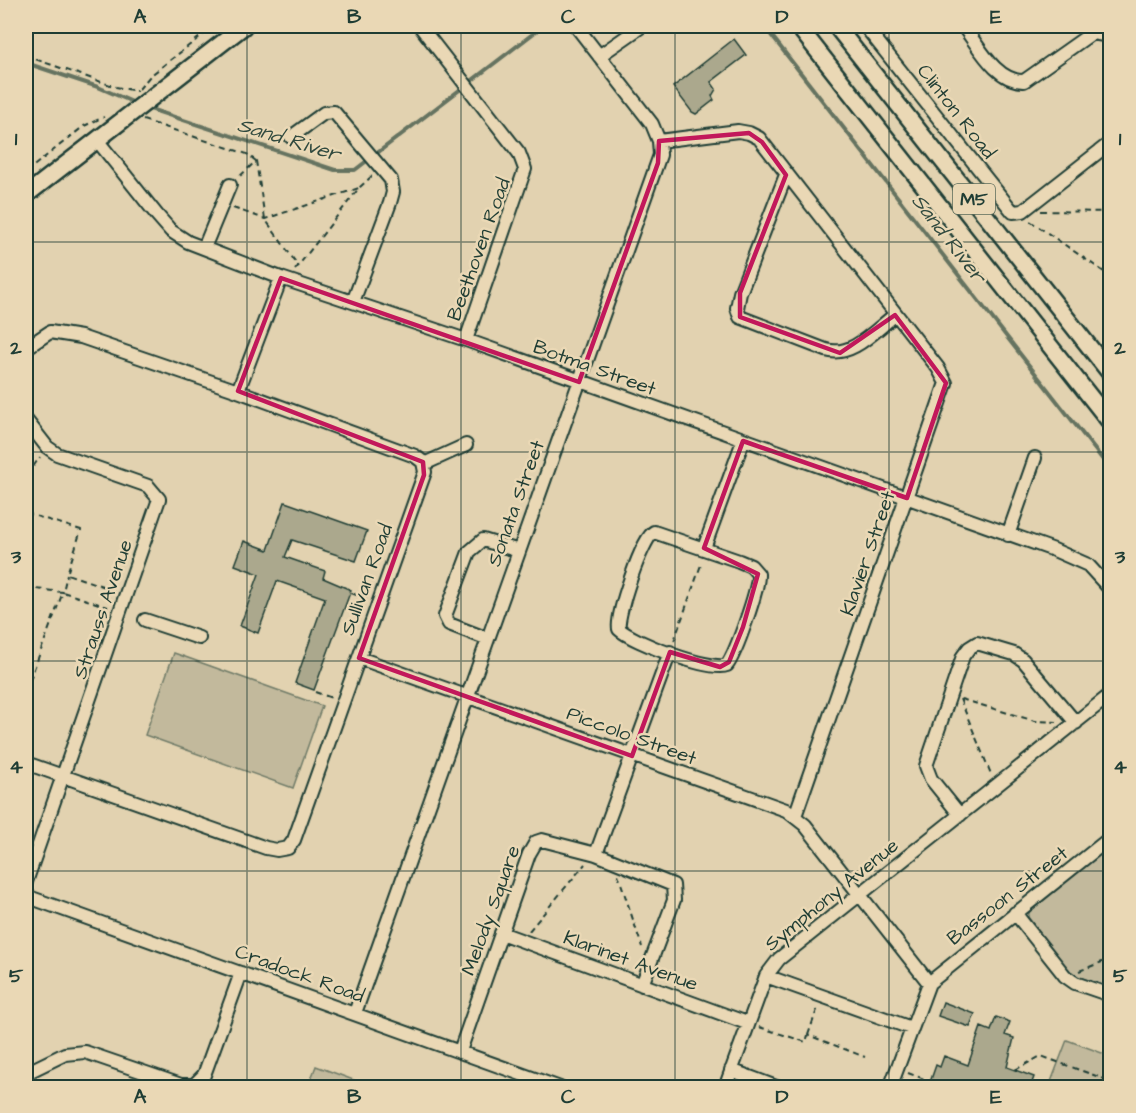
<svg xmlns="http://www.w3.org/2000/svg" width="1136" height="1113" viewBox="0 0 1136 1113" font-family="'Architects Daughter',sans-serif">
  <style>
    .green { fill: #c2b99c; stroke: #707b68; stroke-width: 1.5 }
    .lines { fill: none; stroke-linecap: round; stroke-linejoin: round }
    .stream { stroke: #657360; stroke-width: 4 }
    .building { fill: #aba88d; stroke: #1f3d34; stroke-width: 1.5 }
    .minor-casing { stroke: #1f3d34; stroke-width: 16 }
    .major-casing { stroke: #1f3d34; stroke-width: 20 }
    .path { stroke: #1f3d34; stroke-width: 2; stroke-dasharray: 6 4.5; stroke-linecap: butt }
    .minor { stroke: #ead8b5; stroke-width: 12 }
    .major { stroke: #ead8b5; stroke-width: 15 }
    .marked { fill: none; stroke: #c2185b; stroke-width: 4.5; stroke-linejoin: round }
    .grid { fill: none; stroke: #1f3d34; stroke-width: 1.5; stroke-opacity: 0.55 }
    .labels { text-anchor: middle; stroke-width: 5; stroke-linejoin: round; paint-order: stroke }
    .shield { fill: #ead8b5; stroke: #5c6c5b; stroke-width: 1.5 }
    .shield-label { font-size: 18px; font-weight: bold; fill: #1f3d34 }
    .street-label { font-size: 20px; fill: #1f3d34; stroke: #ead8b5 }
    .water-label { font-size: 21px; font-style: italic; fill: #314a3f; stroke: #ead8b5 }
    .neatline { fill: none; stroke: #1f3d34; stroke-width: 2 }
    .grid-label { font-size: 20px; text-anchor: middle; font-weight: bold; fill: #1f3d34 }
  </style>
  <rect width="100%" height="100%" fill="#e2d2b0"/>
  <filter id="ink" filterUnits="userSpaceOnUse"><feTurbulence type="fractalNoise" baseFrequency=".0167" numOctaves="2"/><feDisplacementMap in="SourceGraphic" scale="12" xChannelSelector="R" yChannelSelector="G"/><feConvolveMatrix kernelMatrix="1 2 1 2 8 2 1 2 1" color-interpolation-filters="sRGB"/></filter>
  <g filter="url(#ink)">
    <!-- green -->
    <path class="green" d="M174 653 322 706 293 788 145 735Z
      M1110 846V988L1074 975 1065 968 1028 917 1030 910Z
      M1067 1040 1110 1056V1087H1049Z
      M316 1066 372 1087H308Z"/>
    <g class="lines">
      <!-- stream -->
      <path class="stream" d="M764 26 1110 469
        M26 63 98 87 137 104
        M144 107 335 170H355L543 26"/>
    </g>
    <!-- building -->
    <path class="building" d="M734 39 746 55 711 82 716 89 712 96 714 100 696 114 692 112 673 87Z
      M285 502 367 531 356 561 292 540 285 557 325 571 323 578 351 590 314 690 295 683 325 598 277 581 258 633 240 626 259 574 235 565 244 541 268 550Z
      M943 1002 975 1014 970 1027 938 1016Z
      M996 1017 1010 1022 1005 1035 1014 1038 1007 1067 1034 1077 1030 1088H928L936 1065 940 1067 944 1056 968 1065 981 1027 991 1031Z"/>
    <g class="lines">
      <defs>
        <path id="minor" d="M420 26 519 153 525 169 466 340
          M865 26 1013 212 1023 211 1110 143
          M963 26C978 45 996 82 1024 81L1092 33 1110 36
          M599 56 642 26
          M291 137 324 113 334 112 391 180 393 192 390 203 353 302
          M97 140 157 215 171 231 188 242 281 278 466 340 1054 550 1088 565 1110 589
          M659 141 738 131 749 133 759 138 938 368 946 383 795 816
          M786 175 740 293 737 308 740 317 826 350C852 358 875 330 895 315
          M204 248 230 185
          M26 348 50 332 81 337 238 391 415 456 423 462 425 472 294 840 288 848 277 850 266 848 26 763
          M238 391 281 278
          M26 420 47 447 57 454 148 486 159 499 26 882
          M424 464 466 445
          M654 532 739 561 751 566 758 574C759 588 736 653 727 665 711 672 632 642 619 629 616 616 642 538 654 532Z
          M1008 535 1035 458
          M704 548 743 441
          M145 620 199 638
          M488 639 449 624 445 616 469 552 483 540 519 551
          M359 658 786 810 805 825 929 983
          M960 815 931 779 926 766 963 656 969 648 977 643 1014 654 1023 660 1076 723
          M596 854 670 652
          M26 896 560 1088
          M1015 913 1065 976 1075 983 1110 995
          M501 933 747 1023
          M766 976 911 1028
          M355 1013 660 155 659 141 652 124 576 26
          M460 1051 529 854 536 842 542 840 596 854 673 885 674 900 642 985
          M731 1070 779 1088
          M26 1073 65 1054 85 1052 181 1085H194L204 1075 241 973
          M725 1088 766 976 779 959 1110 695
          M890 1088 929 983 1110 838"/>
        <path id="major" d="M798 26 1110 422
          M836 26 1110 373
          M26 195 244 26"/>
      </defs>
      <!-- minor casing -->
      <use href="#minor" class="minor-casing"/>
      <!-- major casing -->
      <use href="#major" class="major-casing"/>
      <!-- path -->
      <path class="path" d="M26 56 116 87 137 91
        M139 89 150 76 214 26
        M143 120 247 154 256 161 239 177
        M256 161 265 219 299 267
        M26 172 84 126 104 117
        M233 208 265 219 359 188
        M1041 211 1110 212
        M1030 221 1110 276
        M295 270 359 188 373 175
        M1103 433 1110 443
        M26 486 32 468 40 457
        M26 513 81 530 67 574 114 590
        M26 588 63 592 67 574
        M351 593 368 599
        M674 641 702 562
        M26 690 63 592 108 607
        M315 692 332 698
        M960 699 991 774
        M961 699 1035 721 1057 722
        M618 874 642 947
        M529 931 585 864
        M1079 971 1110 959
        M759 1027 806 1042 808 1035 865 1057
        M808 1035 818 1007
        M1015 1070 1041 1056 1110 1081
        M908 1073 927 1080"/>
      <!-- minor -->
      <use href="#minor" class="minor"/>
      <!-- major -->
      <use href="#major" class="major"/>
    </g>
  </g>
  <!-- marked area -->
  <path class="marked" d="M749 133 762 142 786 175 740 293V317L840 353 895 315 946 383 907 498 743 441 704 548 758 574 743 627 729 662 720 667 670 652 632 756 359 658 424 475 423 462 238 391 281 278 579 382 658 163 659 141Z"/>
  <!-- grid -->
  <path class="grid" d="M247 26V1088M461 26V1088M675 26V1088M889 26V1088M26 242H1110M26 452H1110M26 661H1110M26 871H1110"/>
  <g class="labels">
    <!-- shield labels -->
    <rect class="shield" x="953" y="184" width="42" height="30" rx="4.5"/>
    <g class="shield-label">
      <text x="974" y="205">M5</text>
    </g>
    <!-- street labels -->
    <g class="street-label">
      <text transform="translate(957 111) rotate(52)" y="7">Clinton Road</text>
      <text transform="translate(478 249) rotate(-70)" y="7">Beethoven Road</text>
      <text transform="translate(595 367) rotate(20)" y="7">Botma Street</text>
      <text transform="translate(515 503) rotate(-70)" y="7">Sonata Street</text>
      <text transform="translate(867 553) rotate(-71)" y="7">Klavier Street</text>
      <text transform="translate(366 579) rotate(-70)" y="7">Sullivan Road</text>
      <text transform="translate(102 609) rotate(-71)" y="7">Strauss Avenue</text>
      <text transform="translate(632 735) rotate(20)" y="7">Piccolo Street</text>
      <text transform="translate(831 894) rotate(-39)" y="7">Symphony Avenue</text>
      <text transform="translate(1007 895) rotate(-38)" y="7">Bassoon Street</text>
      <text transform="translate(490 910) rotate(-70)" y="7">Melody Square</text>
      <text transform="translate(631 960) rotate(20)" y="7">Klarinet Avenue</text>
      <text transform="translate(300 973) rotate(20)" y="7">Cradock Road</text>
    </g>
    <!-- water labels -->
    <g class="water-label">
      <text transform="translate(289 139) rotate(17)" y="7">Sand River</text>
      <text transform="translate(949 238) rotate(52)" y="7">Sand River</text>
    </g>
  </g>
  <!-- margin -->
  <rect width="1136" height="1113" fill="none" stroke="#ead8b5" stroke-width="66"/>
  <rect x="33" y="33" width="1070" height="1047" class="neatline"/>
  <g class="grid-label">
    <text x="140" y="23">A</text>
    <text x="354" y="23">B</text>
    <text x="568" y="23">C</text>
    <text x="782" y="23">D</text>
    <text x="996" y="23">E</text>
    <text x="16" y="145">1</text>
    <text x="1120" y="145">1</text>
    <text x="16" y="354">2</text>
    <text x="1120" y="354">2</text>
    <text x="16" y="563">3</text>
    <text x="1120" y="563">3</text>
    <text x="16" y="773">4</text>
    <text x="1120" y="773">4</text>
    <text x="16" y="982">5</text>
    <text x="1120" y="982">5</text>
    <text x="140" y="1103">A</text>
    <text x="354" y="1103">B</text>
    <text x="568" y="1103">C</text>
    <text x="782" y="1103">D</text>
    <text x="996" y="1103">E</text>
  </g>
</svg>
